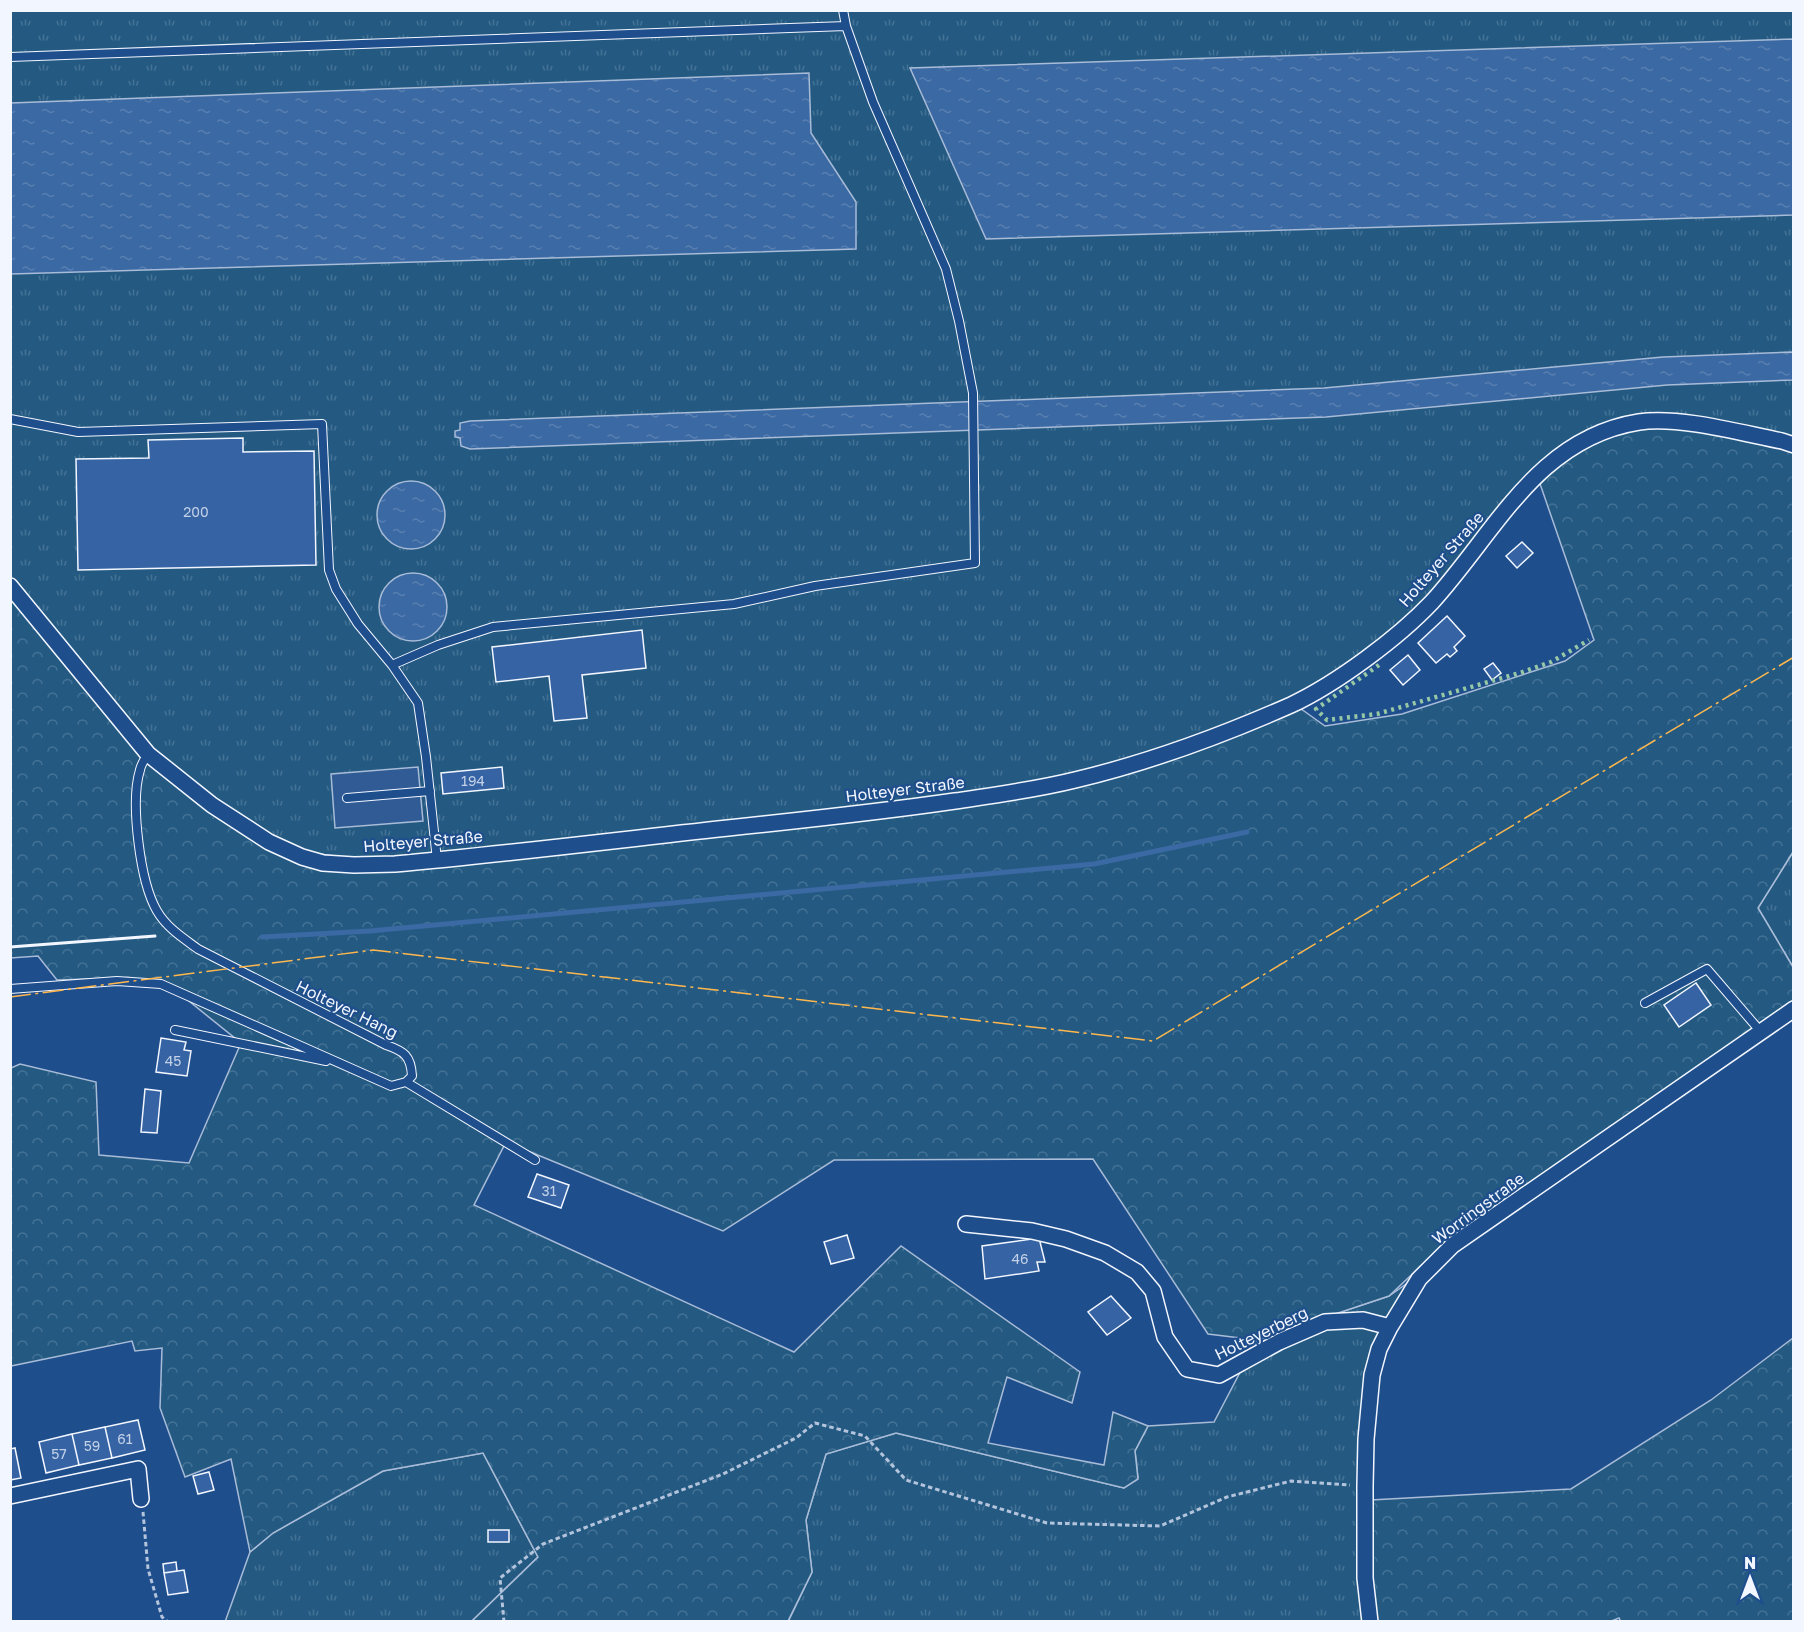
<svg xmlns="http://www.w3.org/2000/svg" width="1804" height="1632" viewBox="0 0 1804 1632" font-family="'Golos Text',sans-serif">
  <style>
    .grass { fill: url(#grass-tufts); stroke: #a8bbd7; stroke-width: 1.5 }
    .forest { fill: url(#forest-crowns); stroke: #a8bbd7; stroke-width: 1.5 }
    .parking { fill: #305b95; stroke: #a8bbd7; stroke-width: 1.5 }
    .water { fill: url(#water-ripples); stroke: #a8bbd7; stroke-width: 1.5 }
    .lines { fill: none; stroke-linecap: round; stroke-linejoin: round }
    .stream { stroke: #3b69a3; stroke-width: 5 }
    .building { fill: #3563a3; stroke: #f2f6ff; stroke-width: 1.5 }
    .service-casing { stroke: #f2f6ff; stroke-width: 10 }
    .minor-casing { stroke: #f2f6ff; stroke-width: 18 }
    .path { stroke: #b3c4dc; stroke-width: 3; stroke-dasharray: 4.5 3; stroke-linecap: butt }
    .service { stroke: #1f4e8c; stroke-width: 8 }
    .minor { stroke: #1f4e8c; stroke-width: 15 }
    .hedge { stroke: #97c8a6; stroke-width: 4.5; stroke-dasharray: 3 4.5; stroke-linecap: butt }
    .wall { stroke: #f2f6ff; stroke-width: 3 }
    .power { stroke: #ffb74d; stroke-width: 1.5; stroke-dasharray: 21 4.5 3 4.5; stroke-linecap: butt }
    .labels { text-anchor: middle; stroke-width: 4.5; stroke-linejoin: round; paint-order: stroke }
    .number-label { font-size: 14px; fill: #c3d1e8 }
    .street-label { font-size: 16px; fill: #f2f6ff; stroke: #1f4e8c }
  </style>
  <defs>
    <pattern id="grass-tufts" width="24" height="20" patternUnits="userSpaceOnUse" patternTransform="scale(1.5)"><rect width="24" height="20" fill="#245a82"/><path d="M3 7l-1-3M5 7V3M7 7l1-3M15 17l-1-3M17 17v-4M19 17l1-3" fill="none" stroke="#447295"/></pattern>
    <pattern id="forest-crowns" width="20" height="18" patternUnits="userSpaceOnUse" patternTransform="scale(1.5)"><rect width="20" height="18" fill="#245a82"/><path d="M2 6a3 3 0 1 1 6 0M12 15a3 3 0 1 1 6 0" fill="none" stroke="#447295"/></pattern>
    <pattern id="water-ripples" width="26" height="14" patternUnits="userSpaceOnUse" patternTransform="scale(1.5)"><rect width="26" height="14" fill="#3b69a3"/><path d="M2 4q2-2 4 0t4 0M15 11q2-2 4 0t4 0" fill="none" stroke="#587fb1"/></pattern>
  </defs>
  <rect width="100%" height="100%" fill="#1f4e8c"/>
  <!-- grass -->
  <path class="grass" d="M10 11H1793V438H1584L1385 639 1293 700 1219 729 1117 763 1036 783 974 794 450 853 356 859 305 852 242 820 150 751 11 581Z
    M1793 852V967L1758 908Z
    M1416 1277 1378 1341 1363 1477 1368 1621 788 1622 812 1572 806 1520 826 1454 896 1433 1124 1488 1138 1478 1135 1451 1148 1426 1214 1422 1257 1340 1389 1296Z
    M483 1453 538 1557 472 1621 225 1622 250 1552 273 1533 383 1471Z"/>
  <!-- forest -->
  <path class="forest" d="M1645 423C1677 423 1702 428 1734 434 1754 438 1774 440 1794 447L1793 852 1758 908 1793 967V1000L1442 1246 1389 1296 1257 1340 1208 1334 1093 1159 834 1160 723 1231 506 1142 474 1205 794 1352 901 1246 1080 1372 1072 1403 1007 1377 988 1443 1104 1465 1113 1412 1148 1426 1135 1451 1138 1479 1124 1488 896 1433 826 1454 806 1520 812 1572 788 1621H472L538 1557 483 1453 383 1471 273 1533 250 1552 231 1459 185 1477 160 1408 162 1348 135 1351 132 1341 11 1366V1068L20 1064 96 1082 99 1155 189 1163 241 1043 164 981 118 978 57 980 38 956 11 958 10 592 146 753C143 758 138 764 137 769 130 801 140 885 157 913 167 930 182 939 198 950L199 948C184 937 168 927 158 910 145 886 132 814 138 787 140 775 144 767 150 757L208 807 268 846 301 862 321 867 352 871 436 865 814 824 1034 794 1131 770 1222 736 1297 706 1325 726 1402 714 1565 661 1594 640 1538 478C1557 458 1581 440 1608 431 1619 427 1633 426 1645 423Z
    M1793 1338V1621L1621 1622 1619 1618 1609 1622 1372 1621 1371 1500 1571 1489 1711 1400Z"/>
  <!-- parking -->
  <path class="parking" d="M418 767 423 821 335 828 331 774Z"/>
  <!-- water -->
  <path class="water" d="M1793 39V215L986 239 910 68Z
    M809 73 811 133 856 202V249L11 274V103Z
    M1793 352V380L1667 385 1326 417 470 449 461 446 460 438 455 437V431L460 430V423L470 421 1324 388 1663 357Z
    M377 515a34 34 0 1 1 68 0a34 34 0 1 1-68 0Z
    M379 607a34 34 0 1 1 68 0a34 34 0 1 1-68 0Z"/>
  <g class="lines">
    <!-- stream -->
    <path class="stream" d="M262 937 370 931 1094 864 1247 832"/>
  </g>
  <!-- building -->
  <path class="building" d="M243 438V452L314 451 316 565 78 570 76 459 149 458 148 440Z
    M1522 542 1533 553 1517 568 1506 556Z
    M1447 616 1465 636 1454 647 1457 651 1450 657 1447 654 1436 663 1418 643Z
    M642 630 646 668 582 675 587 718 554 721 549 676 496 682 492 647Z
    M1408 655 1420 670 1403 685 1390 670Z
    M1493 663 1501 673 1492 680 1484 669Z
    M502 767 504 788 443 794 441 773Z
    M1696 983 1711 1005 1679 1027 1664 1005Z
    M161 1038 186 1042 184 1050 191 1051 187 1076 156 1072Z
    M145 1089 161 1091 157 1133 141 1132Z
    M537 1174 569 1185 561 1208 528 1197Z
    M847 1235 854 1258 831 1264 824 1242Z
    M1039 1238 1045 1262H1037L1039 1271 985 1279 982 1246Z
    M1111 1296 1131 1318 1107 1335 1088 1312Z
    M138 1420 145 1450 112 1458 105 1427Z
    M105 1427 112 1458 79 1465 72 1434Z
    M72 1434 79 1465 46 1473 39 1442Z
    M15 1448 21 1478 10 1480V1449Z
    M209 1472 214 1490 198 1494 193 1476Z
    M488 1530H509V1542H488Z
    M176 1562 177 1571 164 1573 163 1564Z
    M184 1570 188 1592 168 1595 164 1573Z"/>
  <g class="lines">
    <defs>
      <path id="service" d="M843 10 846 26
        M10 57 846 26 873 102 946 269 959 321 973 393 975 563 815 586 734 604 493 627 438 645 392 665
        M10 419 78 432 322 424 329 570 336 589 358 624 392 665 418 703 426 757 437 860
        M347 798 430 791
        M10 989 117 981 161 984 391 1086 406 1082 412 1076C411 1056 404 1051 386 1045L198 949C183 938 167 928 157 911 140 882 130 802 140 770 141 764 145 759 148 754
        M1645 1003 1707 969 1761 1032
        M175 1030 326 1061
        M406 1082 535 1160"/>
      <path id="minor" d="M10 586 148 754 212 805 269 842 302 857 323 863 354 865 395 864C506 854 617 840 728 828 804 820 880 812 955 801 995 795 1035 790 1075 780 1147 763 1223 735 1291 705 1336 684 1398 638 1432 602 1495 533 1537 438 1639 422 1680 416 1741 433 1782 441L1794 445
        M966 1224 1032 1231 1066 1239 1105 1253 1137 1272 1153 1291 1165 1337 1187 1369 1219 1375 1279 1342 1325 1322 1363 1320 1390 1327
        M10 1496 138 1469 141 1499
        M1370 1622 1365 1578V1486L1366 1439 1372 1375 1379 1349 1390 1327 1419 1279 1453 1245 1794 1009"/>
    </defs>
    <!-- service casing -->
    <use href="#service" class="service-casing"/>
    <!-- minor casing -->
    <use href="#minor" class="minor-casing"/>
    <!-- path -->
    <path class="path" d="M143 1512 148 1569 162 1617 168 1622
      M504 1622 500 1578 543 1544 723 1474 796 1438 815 1423 865 1436 906 1480 1047 1523 1160 1526 1227 1497 1291 1481 1350 1485"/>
    <!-- service -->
    <use href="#service" class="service"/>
    <!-- minor -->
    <use href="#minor" class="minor"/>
    <!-- hedge -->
    <path class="hedge" d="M1379 665 1316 709 1327 720 1377 714 1523 672 1551 662 1589 640"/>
    <!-- wall -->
    <path class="wall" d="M10 947 155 936"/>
    <!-- power -->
    <path class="power" d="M10 997 373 950 1153 1041 1794 657"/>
  </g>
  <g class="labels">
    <!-- number labels -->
    <g class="number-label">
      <text x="196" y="517">200</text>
      <text x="473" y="786">194</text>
      <text x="173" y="1066">45</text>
      <text x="549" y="1196">31</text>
      <text x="1020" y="1264">46</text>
      <text x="125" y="1444">61</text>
      <text x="92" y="1451">59</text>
      <text x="59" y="1459">57</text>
    </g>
    <!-- street labels -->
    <g class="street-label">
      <text transform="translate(1441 559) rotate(-49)" y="6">Holteyer Straße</text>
      <text transform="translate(905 789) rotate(-7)" y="6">Holteyer Straße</text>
      <text transform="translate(423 841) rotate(-5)" y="6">Holteyer Straße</text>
      <text transform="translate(347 1009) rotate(26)" y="6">Holteyer Hang</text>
      <text transform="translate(1478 1208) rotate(-36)" y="6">Worringstraße</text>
      <text transform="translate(1261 1333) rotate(-26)" y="6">Holteyerberg</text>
    </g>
  </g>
  <!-- border -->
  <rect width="1804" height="1632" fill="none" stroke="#f2f6ff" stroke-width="24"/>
  <!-- north arrow -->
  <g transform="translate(1750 1578)" stroke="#1f4e8c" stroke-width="4.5" paint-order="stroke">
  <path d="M0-4.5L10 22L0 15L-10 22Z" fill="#f2f6ff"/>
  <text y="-9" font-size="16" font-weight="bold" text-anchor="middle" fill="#f2f6ff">N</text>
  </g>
</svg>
